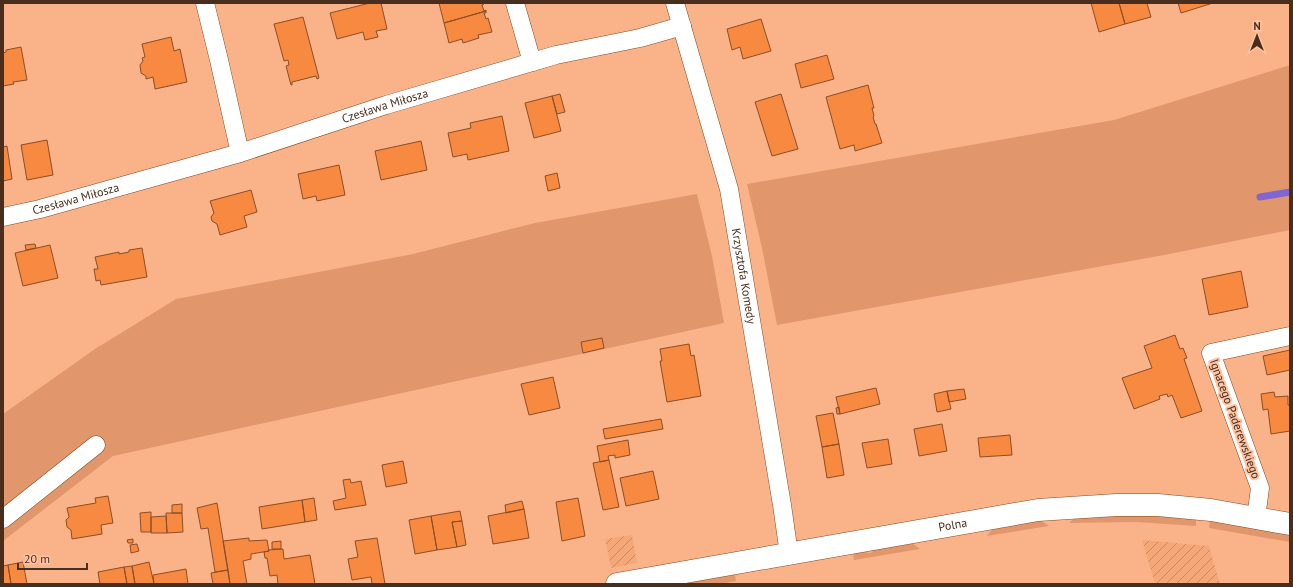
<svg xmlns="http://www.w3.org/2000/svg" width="1293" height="587" viewBox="0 0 1293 587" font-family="'PT Sans',sans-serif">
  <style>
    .industrial { fill: url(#industrial-furrows) }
    .grass { fill: #e1976b }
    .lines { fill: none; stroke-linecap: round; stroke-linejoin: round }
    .stream { stroke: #7f66d1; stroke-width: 7 }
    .building { fill: #f78940; stroke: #8c4e26 }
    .minor-casing { stroke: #86481f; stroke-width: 19 }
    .tertiary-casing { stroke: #86481f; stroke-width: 23 }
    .minor { stroke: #fff; stroke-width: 18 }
    .tertiary { stroke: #fff; stroke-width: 22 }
    .labels { text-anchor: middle; stroke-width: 4; stroke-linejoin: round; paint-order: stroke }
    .street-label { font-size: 12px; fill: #4a2e1d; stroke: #fec4a3 }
  </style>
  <defs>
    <pattern id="industrial-furrows" width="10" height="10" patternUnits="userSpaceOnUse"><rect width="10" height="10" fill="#f4a87a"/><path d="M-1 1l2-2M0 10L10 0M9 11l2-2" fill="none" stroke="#c88963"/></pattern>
  </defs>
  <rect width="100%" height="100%" fill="#fab389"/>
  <!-- industrial -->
  <path class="industrial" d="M632 535 637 563 611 568 605 539Z
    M1142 540 1209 546 1220 584H1155Z"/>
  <!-- grass -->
  <path class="grass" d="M1290 65V230L1164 255 777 325 762 248 747 184 1114 120Z
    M697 194 712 256 724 323 113 456 3 541V414L95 349 176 299 413 254 535 223Z
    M1136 515 1196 519V526L1136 522 1069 523 1076 517Z
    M1040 520 1049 526 987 536 993 528Z
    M1210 520 1290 534V542L1209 528Z
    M912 543 920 549 854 560 853 553 865 551 868 553H871L872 550Z
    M735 574 736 581 720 584H679Z"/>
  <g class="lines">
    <!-- stream -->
    <path class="stream" d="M1260 197 1290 192"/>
  </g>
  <!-- building -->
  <path class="building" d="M370 3H381L387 29 376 31 378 37 365 40 363 32 337 39 330 13Z
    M439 3H484V4L482 5 484 11 486 10V11L444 23Z
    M1091 3H1119L1125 24 1099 32Z
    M1119 3H1147L1151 17 1125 24Z
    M1178 3H1213L1181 13Z
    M486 11V13H484L486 19 488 18 492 32 478 35 479 38 463 43 462 39 449 43 444 23Z
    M303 17 319 78 317 79 316 76 292 82V85H291L286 66 289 65 288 60 284 61 274 24Z
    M761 19 771 51 743 59 740 47 732 50 727 29Z
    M171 37 174 51 180 49 187 82 155 89 153 77 146 79V76L141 73 140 65 143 61 142 58 145 57 142 44Z
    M21 47 27 80 13 82 14 84 3 86V53L6 52V50Z
    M827 55 834 79 801 88 795 64Z
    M868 85 874 108H872L874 116 873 117 875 124H876L882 143 855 151 854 145 840 149 826 97Z
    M560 94 565 112 557 114 552 96Z
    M781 94 798 149 772 156 755 102Z
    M552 96 561 131 534 138 525 103Z
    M502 116 509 151 468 160 467 154 453 157 448 133 471 128 470 123Z
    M47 140 53 175 27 180 21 145Z
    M421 141 427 170 381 180 375 151Z
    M7 146 12 179 3 181V147Z
    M339 165 345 195 317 201 316 196 303 199 298 174Z
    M557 173 560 188 548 191 545 176Z
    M251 190 257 212 244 216 247 227 220 235 217 224 212 221 211 217 214 213 210 201Z
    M35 244 36 248 26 250 25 245Z
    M50 245 58 278 23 286 15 253Z
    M142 248 147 277 101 285 100 280 96 281 94 269H98L95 257 119 252V254L129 252V250Z
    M1241 271 1248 307 1209 315 1202 279Z
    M1175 335 1180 349 1183 348 1187 358 1184 359 1202 411 1181 418 1172 395 1168 397 1167 394 1159 396 1160 399 1134 409 1122 378 1152 368 1144 346Z
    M602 338 604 348 583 353 581 342Z
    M689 344 691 356 694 355 701 396 667 402 660 361H662L660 349Z
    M1290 350V370L1267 375 1263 356Z
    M553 377 560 408 529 415 521 384Z
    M876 388 880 404 840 414 836 397Z
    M964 389 966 399 949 402 947 391Z
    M947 391 951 409 937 412 934 394Z
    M1274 392 1275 397 1288 396V405H1290V431L1271 434 1268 409 1263 410 1261 394Z
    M839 407 840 414H837L836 408Z
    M833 413 839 444 822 447 816 416Z
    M661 419 663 429 605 439 603 429Z
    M942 424 947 451 919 456 914 429Z
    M1010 435 1012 455 980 457 978 438Z
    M888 439 892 464 867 468 862 443Z
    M628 440 630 455 615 458V455L608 456 609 460 600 462 597 446Z
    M839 444 844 475 827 478 822 447Z
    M609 460 619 507 603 510 593 463Z
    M403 461 407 483 386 487 382 465Z
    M653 471 659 499 626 506 620 478Z
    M350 479 351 483 361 481 366 505 335 510 333 501 346 498 343 480Z
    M108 496 113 523 101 525 102 534 72 539 71 530 67 527 66 520 69 517 67 508 96 503 95 498Z
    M314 498 317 520 305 522 302 500Z
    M578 498 585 536 562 541 556 502Z
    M302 500 305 522 262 529 259 507Z
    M522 501 524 509 506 513 505 505Z
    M217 503 228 570 215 572 208 528 201 529 197 508Z
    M182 504V513H172V505Z
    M524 509 529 538 493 544 488 516Z
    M460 511 462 521 452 522 457 547 437 550 431 516Z
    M151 512V532H141L140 513Z
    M166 513H182L183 532 167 533Z
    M166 516 167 533H151V517Z
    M431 516 437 550 415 554 409 520Z
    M462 521 466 545 457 547 452 522Z
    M249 538V541L267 540 269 551 251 554V559L243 561 247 584H230L223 541Z
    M377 538 385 584H372L371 577 352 580 348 559 358 557 355 541Z
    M133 539V543H128L127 540Z
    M281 541V549H272V542Z
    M137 544 139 551 131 553 130 545Z
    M283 549 284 559 310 555 315 584H278L277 575 270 576 267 558H265L264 552 269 551 268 550Z
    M23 562 27 584H11L8 565Z
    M149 562 154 584H135L132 566Z
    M8 565 11 584H3V566Z
    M132 566 135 584H127L124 567Z
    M124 567 127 584H100L98 572Z
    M186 569 188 584H154L153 575Z
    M228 570 230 584H213L211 573Z"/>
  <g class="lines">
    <defs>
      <g id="minor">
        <path d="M205 3 219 60 240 153"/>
        <path d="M515 3 532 62"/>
        <path id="s1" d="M675 3 729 189 782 505 789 554"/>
        <path id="s2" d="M3 217 40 209 240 153 386 105 556 55 640 38 682 26"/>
        <path d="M1256 518 1260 488 1211 353 1290 336"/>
        <path d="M3 519 96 445"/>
      </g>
      <g id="tertiary">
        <path id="s3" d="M617 584 1038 510 1116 505H1158L1211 510 1290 524"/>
      </g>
    </defs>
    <!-- minor casing -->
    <use href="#minor" class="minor-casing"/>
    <!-- tertiary casing -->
    <use href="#tertiary" class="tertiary-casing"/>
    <!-- minor -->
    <use href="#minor" class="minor"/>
    <!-- tertiary -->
    <use href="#tertiary" class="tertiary"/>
  </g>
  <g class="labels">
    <!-- street labels -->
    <g class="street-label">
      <text dy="4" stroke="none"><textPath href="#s2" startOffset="398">Czesława Miłosza</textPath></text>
      <text dy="4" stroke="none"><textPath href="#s2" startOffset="75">Czesława Miłosza</textPath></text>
      <text dy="4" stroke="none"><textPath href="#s1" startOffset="282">Krzysztofa Komedy</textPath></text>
      <text transform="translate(1235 419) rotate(70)" y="4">Ignacego Paderewskiego</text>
      <text dy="4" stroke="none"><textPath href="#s3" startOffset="341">Polna</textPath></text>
    </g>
  </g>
  <!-- border -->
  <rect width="1293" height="587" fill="none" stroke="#4a2e1d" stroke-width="8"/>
  <!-- north arrow -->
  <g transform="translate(1257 36)" stroke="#fec4a3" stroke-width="3" paint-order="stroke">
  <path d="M0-3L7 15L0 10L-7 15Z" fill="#4a2e1d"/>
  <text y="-6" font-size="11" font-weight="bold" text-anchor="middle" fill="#4a2e1d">N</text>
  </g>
  <!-- scale -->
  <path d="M18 563v6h69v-6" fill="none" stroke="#4a2e1d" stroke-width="2"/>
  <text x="24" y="563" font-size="12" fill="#4a2e1d" stroke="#fec4a3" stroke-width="3" paint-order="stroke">20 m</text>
</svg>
